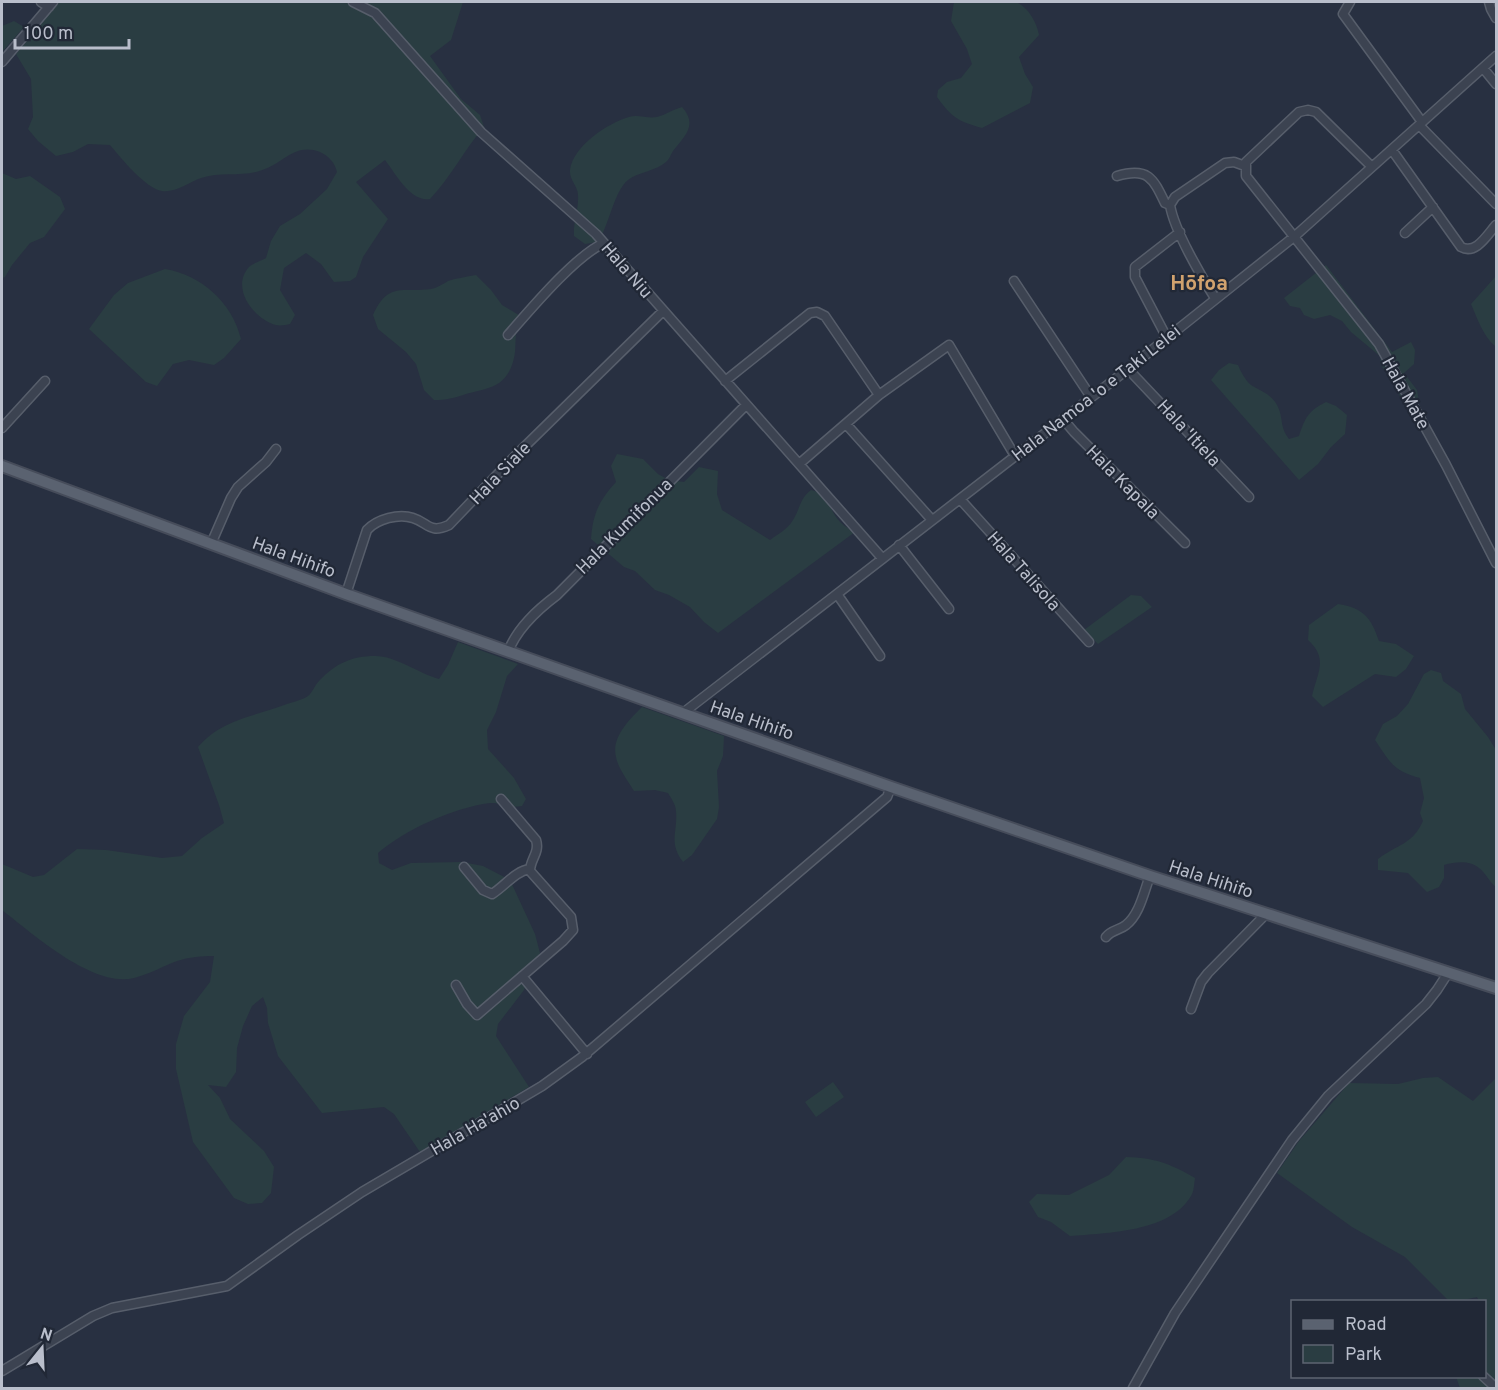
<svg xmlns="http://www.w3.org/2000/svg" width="1498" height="1390" viewBox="0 0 1498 1390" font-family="Overpass,sans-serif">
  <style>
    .green { fill: #2a3d42 }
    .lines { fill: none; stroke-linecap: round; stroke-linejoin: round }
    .minor-casing { stroke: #575e6b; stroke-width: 11 }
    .major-casing { stroke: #464c5a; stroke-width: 14 }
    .minor { stroke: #3c4351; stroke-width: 8 }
    .major { stroke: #5a6270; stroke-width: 10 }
    .labels { text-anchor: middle; stroke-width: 4.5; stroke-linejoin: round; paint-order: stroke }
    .street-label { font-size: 18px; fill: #b9becb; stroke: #212836 }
    .quarter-label { font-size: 21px; font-weight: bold; fill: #d1a26e; stroke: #212836 }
  </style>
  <rect width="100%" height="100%" fill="#283041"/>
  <!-- green -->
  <path class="green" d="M59 2H463L451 40 430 56 461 99 480 115 484 127C464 150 451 177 430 199 410 202 396 174 385 160L356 182 388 219 363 257 356 277 350 281 334 282 321 264 306 253 284 268 280 290 295 315 290 324C286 325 280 326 276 325 254 319 230 288 249 267 253 263 261 261 266 258L271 241 280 226 300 214 327 189 337 172C335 163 329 156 320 152 295 143 286 161 265 169 245 178 222 171 201 178 190 182 175 193 162 191 145 188 121 158 110 145L88 144 73 152 56 156 38 141 28 129 33 117 31 79 16 54Z
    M954 2C966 1 1007 0 1015 2 1028 6 1037 23 1039 35L1019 57 1025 74 1033 87 1030 103 982 128C958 121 952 118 937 97L938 90 947 82 961 78 972 64 967 49 951 21Z
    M14 21 24 27 2 52V26Z
    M682 107C698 125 685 136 673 151 671 154 669 160 666 162 656 171 638 172 628 180 614 191 609 226 598 242L585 244 574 236C573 222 579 209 578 195 578 186 569 180 570 170 573 146 608 123 629 117 638 114 648 119 657 117 665 115 674 109 682 107Z
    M2 173 16 179 30 176 60 197 65 209 44 237 30 243 12 265 5 277 2 278Z
    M1326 265 1392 352 1411 342 1415 350 1414 364 1404 373 1417 390 1419 401 1412 406 1402 401 1396 387 1380 364 1381 357 1351 332 1342 321 1330 315 1314 319 1304 315 1300 308 1290 306 1284 298Z
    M165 269C201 275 232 302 241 339L224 358 214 365 189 360 173 364 157 386 146 382 89 329 114 295 128 283Z
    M476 275 491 290 502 305 522 317C520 322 517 328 516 334 515 344 516 353 513 362 505 388 488 388 466 394 454 398 446 400 434 400L424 390 416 364 406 352 378 329 373 315C388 281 403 293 431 289 437 288 443 284 448 281 457 278 466 277 476 275Z
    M1496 276V347C1483 336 1478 320 1471 304Z
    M1229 363 1238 365C1241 372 1245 380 1251 385 1261 391 1271 394 1277 405 1284 418 1279 426 1289 439L1299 436C1305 418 1308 411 1326 402L1336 406 1347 415 1345 434 1331 447 1318 464 1299 480 1211 380 1219 370Z
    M617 454 643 459 658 474 669 480 684 482 699 467 718 471 717 494 722 510 770 540C778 534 788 529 793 520 800 509 800 498 811 490 827 493 828 505 836 517 841 524 847 528 855 532L718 633 704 622 690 607 669 595 655 590 635 571 624 567 591 539C593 513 599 501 616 482L611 466Z
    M1131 595 1141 596 1152 607 1098 644 1084 630Z
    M1338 604C1363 608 1371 617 1379 641L1396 644 1414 656 1406 669 1396 677 1375 674 1323 707 1312 696C1317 673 1329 659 1308 640L1309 625Z
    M458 642 518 664 507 676 496 712 487 730 488 749 514 778 526 799 522 806C506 809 501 802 490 803 453 808 406 829 378 853L379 863 392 870 411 863 462 862 483 866 510 880 535 934 540 953 524 990 498 1024 496 1036 529 1087 420 1152 394 1114 384 1107 322 1113 278 1056 268 1023 267 1008 263 997 252 1006 243 1026 237 1048 236 1072 226 1087 208 1085 220 1098 230 1119 264 1151 274 1167 271 1193 262 1203 248 1204 234 1198 193 1142 176 1069V1044L184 1016 210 982 214 956C202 956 189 957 177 961 163 966 150 974 134 978 93 988 33 934 2 910V864L33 877 44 875 77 849 106 850 162 858 182 856 202 838 224 823 219 805 198 747C222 719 253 717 287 704 293 702 302 700 308 696 312 693 315 685 319 681 335 664 351 656 375 656 396 656 418 673 439 679L448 665Z
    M1431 670 1441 673 1443 681 1461 694 1465 709 1488 737 1496 750V887C1489 882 1486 873 1479 868 1469 860 1456 862 1444 865V878L1439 887 1427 892 1408 873 1378 870V859C1398 844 1412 845 1423 821L1420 813 1424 798 1420 778C1393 771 1390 762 1375 740L1383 724 1397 716 1408 704 1424 674Z
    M642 707 724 736 723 756 717 771 719 807 717 819 692 855 683 862C668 842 678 832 676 811 676 805 671 798 668 793L655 790 634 791C628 781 618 768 616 757 611 737 630 719 642 707Z
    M1438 1077 1473 1101 1496 1078V1388H1460L1456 1377 1484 1376V1302L1479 1301 1477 1297 1459 1301H1449L1405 1257 1352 1227 1277 1173 1299 1141 1349 1083 1398 1084 1423 1078Z
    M833 1082 844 1097 816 1117 805 1102Z
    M1126 1157C1155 1158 1169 1163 1195 1178 1194 1184 1194 1192 1191 1196 1170 1232 1107 1233 1070 1236L1051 1222 1038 1217 1029 1202 1037 1194 1069 1195 1109 1175Z"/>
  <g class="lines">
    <defs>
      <path id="minor" d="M41 2 49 7
        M353 2 375 13 481 132 596 234 882 558
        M1350 2 1343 14 1422 122
        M1489 2 1491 9 1496 18
        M2 62 53 2
        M1483 68 1496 84
        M1419 125 1496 204
        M1392 150 1461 247C1476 255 1487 235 1496 225
        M1372 167 1316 112 1308 110 1299 112 1246 162V176L1379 344 1446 465 1496 563
        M1117 176C1148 167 1153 178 1165 203L1170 205
        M1170 205C1174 230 1201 276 1215 298
        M1170 205 1175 197 1225 163 1234 162 1245 166
        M1405 233 1433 207
        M1014 281 1091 397
        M508 335C530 310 575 256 604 243
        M1167 338 1135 277V267L1180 232
        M1128 369 1249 497
        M725 381 810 313 817 312 825 316 879 395 799 464
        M879 395 949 345 1015 456
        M1063 419 1074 432 1185 543
        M846 424 932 520
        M2 428 45 381
        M960 499 1089 642
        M211 544 231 498 238 487 266 462 276 449
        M899 545 949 609
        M346 594 367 530C377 519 399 513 413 518 429 523 429 534 449 525L516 455 663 311
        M837 594 880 656
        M508 652C517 628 537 610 557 595L746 405
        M683 713 1128 369 1295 236 1496 56
        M464 867 483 890 492 894C505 886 515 871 530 869
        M1106 937C1111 930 1120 930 1126 925 1140 914 1144 891 1150 876
        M522 976 587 1054
        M456 985 467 1004 477 1015 563 941 573 930 571 917 530 871C530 859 540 853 536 840L501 799
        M1191 1009 1201 982 1208 973 1266 914
        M2 1371 93 1316 112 1308 227 1286 298 1235 362 1192 542 1086 582 1057 887 797 891 787
        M1483 1376 1496 1388
        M1133 1388 1175 1313 1292 1140 1328 1096 1426 1004 1437 990 1448 973"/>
      <path id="major" d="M2 466 346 594 891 787 1150 876 1496 988"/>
    </defs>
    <!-- minor casing -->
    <use href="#minor" class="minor-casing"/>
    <!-- major casing -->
    <use href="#major" class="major-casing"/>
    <!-- minor -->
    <use href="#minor" class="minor"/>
    <!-- major -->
    <use href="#major" class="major"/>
  </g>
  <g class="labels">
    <!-- street labels -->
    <g class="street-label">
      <text transform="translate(627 270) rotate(49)" y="6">Hala Niu</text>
      <text transform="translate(1096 393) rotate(-38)" y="6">Hala Namoa 'o e Taki Lelei</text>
      <text transform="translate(1406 393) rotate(61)" y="6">Hala Mate</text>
      <text transform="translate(1189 433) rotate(47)" y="6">Hala 'Itiela</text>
      <text transform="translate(500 473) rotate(-46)" y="6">Hala Siale</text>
      <text transform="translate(1123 482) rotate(45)" y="6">Hala Kapala</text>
      <text transform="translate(624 526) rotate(-45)" y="6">Hala Kumifonua</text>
      <text transform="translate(294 557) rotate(20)" y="6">Hala Hihifo</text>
      <text transform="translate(1024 571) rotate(48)" y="6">Hala Talisola</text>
      <text transform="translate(752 720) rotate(19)" y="6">Hala Hihifo</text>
      <text transform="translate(1211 879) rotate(18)" y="6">Hala Hihifo</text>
      <text transform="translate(475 1126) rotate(-30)" y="6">Hala Ha'ahio</text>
    </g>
    <!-- quarter labels -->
    <g class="quarter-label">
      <text x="1199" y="290">Hōfoa</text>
    </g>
  </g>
  <!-- border -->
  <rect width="1498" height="1390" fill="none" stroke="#b9becb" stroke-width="6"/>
  <!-- legend -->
  <rect x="1291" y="1300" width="195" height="78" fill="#212836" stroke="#5e6472" stroke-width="1.5"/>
  <rect x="1303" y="1320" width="30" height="9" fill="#5a6270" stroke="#5e6472" stroke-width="1.5"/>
  <text x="1345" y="1330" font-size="18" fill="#b9becb">Road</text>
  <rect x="1303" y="1345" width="30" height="18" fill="#2a3d42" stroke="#5e6472" stroke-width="1.5"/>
  <text x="1345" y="1360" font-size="18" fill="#b9becb">Park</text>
  <!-- north arrow -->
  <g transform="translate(42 1348) rotate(18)" stroke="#212836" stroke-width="4.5" paint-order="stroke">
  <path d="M0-4.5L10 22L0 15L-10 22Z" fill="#b9becb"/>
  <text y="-9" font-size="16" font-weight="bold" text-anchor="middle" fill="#b9becb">N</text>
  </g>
  <!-- scale -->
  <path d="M15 39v9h114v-9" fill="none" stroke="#b9becb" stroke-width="3"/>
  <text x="24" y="39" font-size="18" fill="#b9becb" stroke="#212836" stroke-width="4.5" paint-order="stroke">100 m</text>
</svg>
